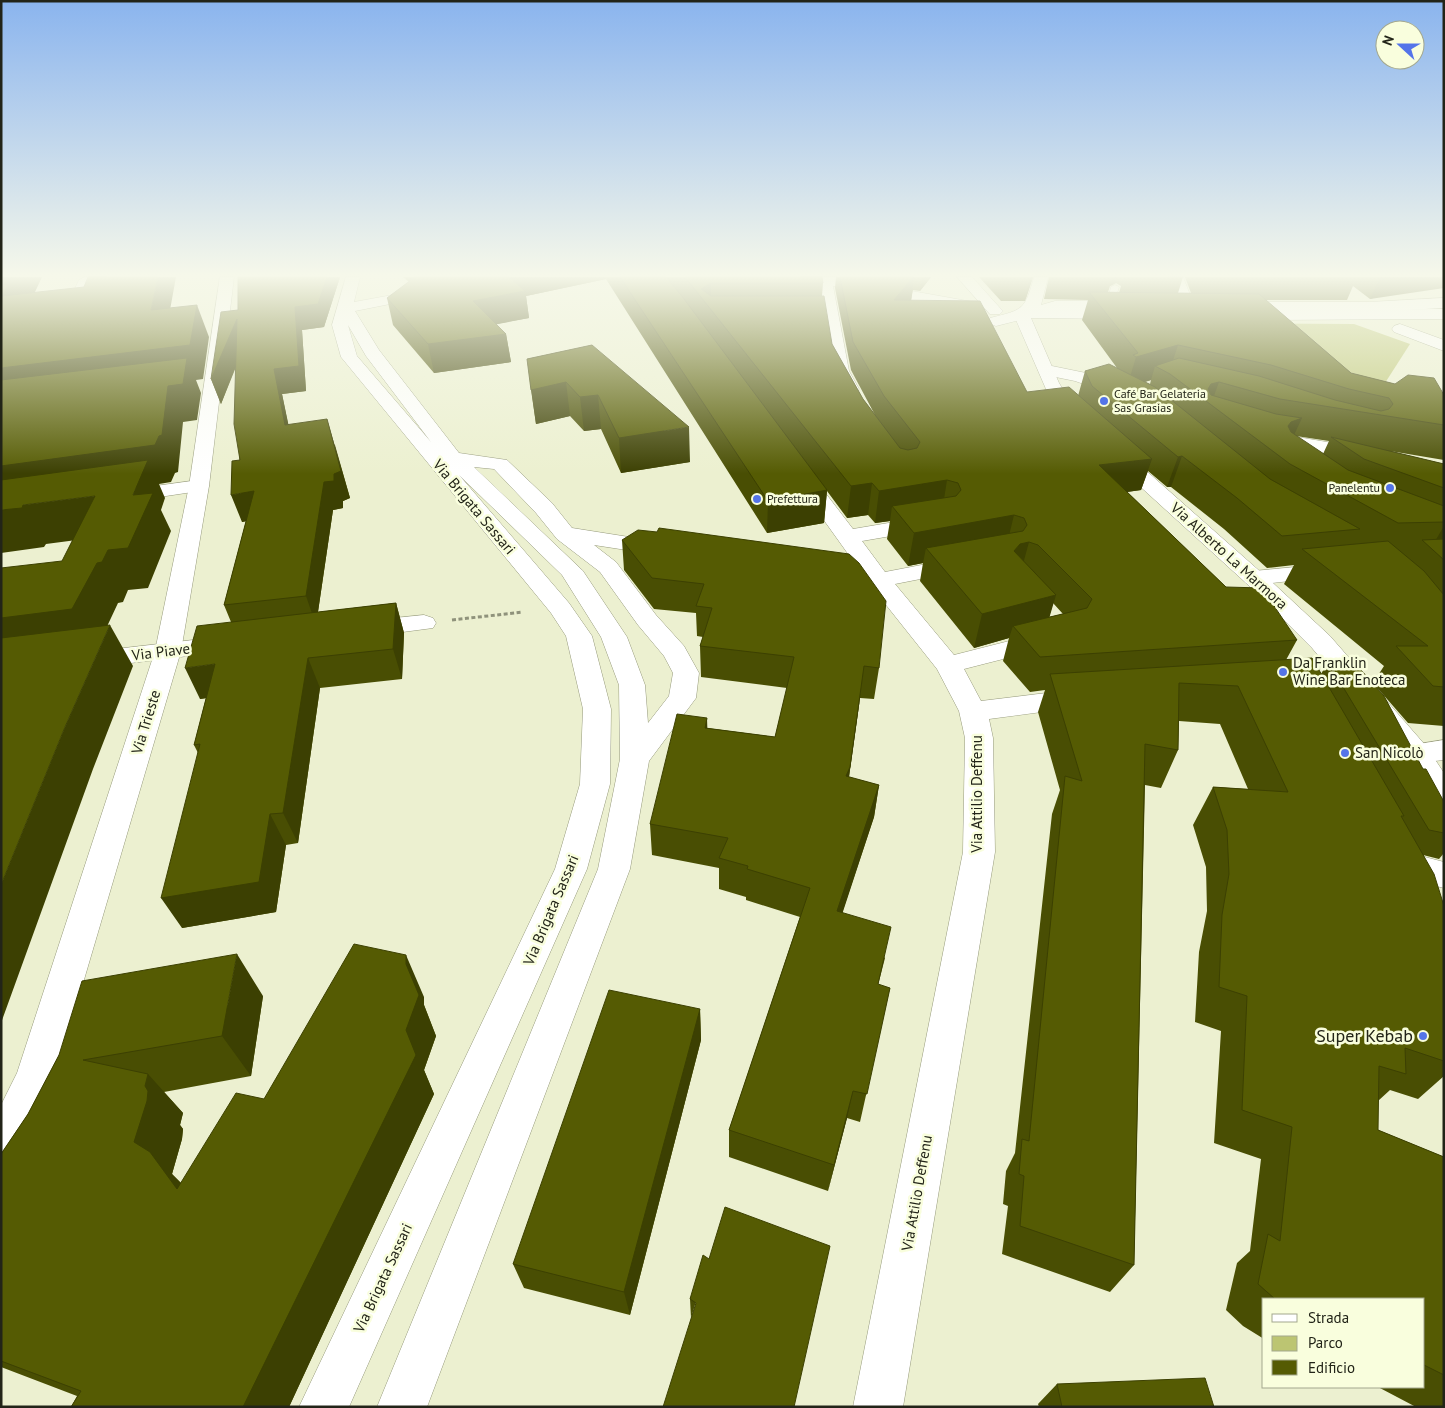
<svg xmlns="http://www.w3.org/2000/svg" width="1445" height="1408" viewBox="0 0 1445 1408" font-family="'PT Sans',sans-serif">
  <style>
    .green { fill: #bcc572 }
    .lines { fill: none; stroke-linecap: round; stroke-linejoin: round }
    .lane-casing { stroke: #969a7c; stroke-width: 1 }
    .street-casing { stroke: #969a7c; stroke-width: 1 }
    .secondary-casing { stroke: #969a7c; stroke-width: 1 }
    .path { stroke: #8f927b; stroke-width: 3; stroke-dasharray: 4 2.5; stroke-linecap: butt }
    .lane { fill: #fff; fill-rule: evenodd }
    .street { fill: #fff; fill-rule: evenodd }
    .secondary { fill: #fff; fill-rule: evenodd }
    .wall { fill: #494e03; fill-rule: evenodd }
    .shaded-wall { fill: #3c4002 }
    .building { fill: #555b03; stroke: #3c4002 }
    .poi-dot { fill: #5474e9; stroke: #f9fedd; stroke-width: 2 }
    .labels { text-anchor: middle; stroke-width: 5; stroke-linejoin: round; paint-order: stroke }
    .far-poi-label { font-size: 12px; fill: #222418; stroke: #f9fedd; text-anchor: start }
    .street-label { font-size: 15px; fill: #222418; stroke: #f9fedd }
    .poi-label { font-size: 15px; fill: #222418; stroke: #f9fedd; text-anchor: start }
    .near-poi-label { font-size: 18px; fill: #222418; stroke: #f9fedd; text-anchor: end }
  </style>
  <rect width="100%" height="100%" fill="#ecf0d0"/>
  <!-- green -->
  <path class="green" d="M1189 323 1354 324 1410 344 1385 383Z"/>
  <g class="lines">
    <defs>
      <path id="lane" d="M85 277H107L86 282 74 307H68L67 305 79 280Z
        M1115 285 1119 287 1113 306 1106 308 1111 287Z"/>
      <path id="street" d="M346 277H360L354 302 425 289 432 293 425 297 355 311 379 350 459 453 507 460 552 503 572 528 667 543 670 548 667 553 659 555 594 545 616 562 656 615 684 646 699 673 696 698 649 761 630 869 427 1407H377L598 869 620 759 619 685 601 637 562 575 459 475 569 603 592 636 611 709 610 784 587 869 349 1407H299L555 869 580 784 583 709 566 636 551 613 341 357 332 325ZM348 325 366 356 431 442 357 356ZM474 467 494 469 536 513 557 539 600 572 638 625 664 656 673 673 669 696 648 723 645 685 627 637 583 571Z
        M801 277H834L973 302 981 307 973 312 833 286 849 371 859 389 856 393H844L831 371 818 283 803 280Z
        M957 277H972L1000 308 1003 311 1000 314H990Z
        M1034 277H1048L1041 305 1055 301H1122L1130 306 1122 311H1055L996 326 990 324 988 321 990 318C1023 310 1025 310 1034 277Z
        M1169 277H1183L1198 315 1195 318 1190 320 1182 315Z
        M1444 298V308L1369 312H1238L1230 307 1238 302H1369Z
        M1400 324 1444 340V351L1394 332 1392 329 1394 326Z
        M1047 365 1086 373 1124 387 1127 391 1124 395 1118 396 1075 381 1041 374 1038 370 1041 366Z
        M1274 433 1362 448 1369 450 1372 454 1369 458 1362 460 1267 443 1264 439 1267 435Z
        M803 471 810 473 853 529 924 517 932 519 935 524 932 529 862 541 885 572 958 558 966 560 970 565 966 570 895 584 954 655 1041 633 1050 635 1054 641 1050 647 964 669 981 701 1079 689 1089 691 1093 698 1089 705 1079 707 989 719 993 738 995 852 903 1407H853L963 852 965 738 959 711 937 669 871 586 857 583 853 578 857 573 861 572 793 477 796 473Z
        M199 480 206 482 209 486 206 490 126 502 119 500 115 496 119 492 126 490Z
        M1326 564 1334 566 1338 571 1334 576 1254 585 1246 583 1242 578 1246 573 1254 571Z
        M424 615 433 618 436 623 433 628 365 637 356 635 352 629 356 623 365 621Z
        M228 636 237 638 241 644 237 650 90 668 81 666 77 660 81 654 90 652Z
        M1444 740V760L1416 763 1406 760 1401 753 1406 746Z
        M1398 850 1444 862V888L1388 874 1382 863 1387 854Z"/>
      <path id="secondary" d="M220 277H234L209 486 181 651 55 1078 16 1165 1 1171V1105L17 1073 155 651 189 486Z
        M1021 308 1122 309 1130 314 1122 319 1031 318 1059 383 1072 404 1085 419 1083 423H1069L1049 396 1013 313Z
        M1444 309V319L1248 320 1240 315 1248 310Z
        M1118 450 1125 452 1273 583 1330 636 1426 746 1444 773V809L1433 806 1406 760 1312 648 1257 593 1111 460 1108 456 1111 452Z"/>
    </defs>
    <!-- lane casing -->
    <use href="#lane" class="lane-casing"/>
    <!-- street casing -->
    <use href="#street" class="street-casing"/>
    <!-- secondary casing -->
    <use href="#secondary" class="secondary-casing"/>
    <!-- path -->
    <path class="path" d="M452 620 523 612"/>
    <!-- lane -->
    <use href="#lane" class="lane"/>
    <!-- street -->
    <use href="#street" class="street"/>
    <!-- secondary -->
    <use href="#secondary" class="secondary"/>
  </g>
  <!-- wall -->
  <path class="wall" d="M238 277H340L324 327 302 330 306 391 282 394 288 424 335 445 350 498 343 501V508L333 510 318 612 396 603 404 633 402 679 320 688 298 843 286 845 276 912 182 928 198 753 194 745 206 698 200 699 231 622 224 605 246 521 242 522 236 367 221 404 211 379 238 310Z
    M403 277H822L823 283 822 296 832 344 863 399 875 415 851 370 835 288 836 277H931L920 291 913 290 911 300 1027 392 1078 396 1085 371 1117 368 1082 320 1088 300 1044 299 1049 277H1183L1178 293H1191L1185 277H1444L1370 299 1353 286 1347 300H1266L1351 373 1395 384 1444 395V460L1390 451 1444 464V726L1408 723 1373 683 1384 666 1284 584 1294 565 1267 568 1224 529 1171 487H1167L1148 471 1141 490 1127 492 1226 587 1297 640 1286 660 1321 674 1328 662 1423 769 1444 802V853L1439 859 1423 855 1444 906V1076L1418 1099 1390 1090 1378 1101V1130L1444 1157V1407H1416L1378 1387H1424V1299H1264V1339L1243 1326 1226 1310 1237 1263 1250 1251 1261 1159 1214 1143 1221 1031 1195 1022 1199 952 1207 911 1206 867 1193 825 1213 787 1248 789 1220 724 1179 721 1178 750 1161 788 1145 785 1134 1265 1110 1292 1002 1254 1008 1206 1003 1204 1006 1171 1015 1153 1052 814 1060 790 1038 712 1045 690 1030 692 1003 661 1009 638 974 648 920 581 923 563 908 566 887 539 890 521 875 523 868 515 847 518 827 491 824 523 767 533 606 279 526 296 529 318 496 324 506 334 511 362 434 373 393 325 387 298 409 282ZM1116 283 1121 286 1119 293 1108 292 1110 286ZM1151 380 1150 384 1145 382ZM1296 436 1329 441 1323 454ZM1053 603 1063 614 1049 617Z
    M979 277H1033L1025 301H1001Z
    M592 345 690 462 621 473 601 429 584 431 570 416 536 424 527 359Z
    M622 540 879 668 874 699 860 698 849 777 879 785 874 817 842 913 885 958 878 985 890 988 860 1122 847 1118 828 1191 729 1157V1130L800 917 746 900V897L719 889V868L652 855 650 824 707 718V728L775 737 787 688 701 677 700 646 703 637 697 636 696 613 654 609 624 570Z
    M263 996 251 1076 164 1092 183 1113 180 1125 183 1129 182 1139 172 1174 181 1183 264 1099 424 997V1005L436 1036 424 1070 434 1094 289 1407H71L77 1396 1 1367V1154L28 1114 59 1055Z
    M700 1009 701 1040 630 1315 524 1288 513 1264Z
    M709 1259 691 1318 690 1299Z
    M1057 1384 1214 1407H1039L1038 1404Z"/>
  <!-- shaded-wall -->
  <path class="shaded-wall" d="M1 277H42L28 307 1 310Z
    M158 277H176L164 343 151 310Z
    M327 277H340L324 327 302 330 306 391 282 394 294 451 285 425 274 369 295 307Z
    M506 277H606V279L526 296 529 318 477 328 473 301Z
    M913 277H914L911 302 894 300Z
    M922 277H931L920 291Z
    M1030 277H1033L1025 301Z
    M1112 277H1117L1116 283 1110 286Z
    M1380 277H1444V288L1370 299Z
    M711 283V309L701 289Z
    M197 305 209 337 203 379 196 380 201 393 197 420 183 422 178 472 175 473 171 482 159 484 165 498 161 510 171 531 148 588 128 590 123 602 118 603 96 650 1 662V618L133 495 136 487 1 507V368Z
    M237 319 245 342 221 404 211 379Z
    M506 334 511 362 434 373 428 344Z
    M1178 345 1169 373 1155 366 1151 380 1127 387 1136 357Z
    M566 382 570 416 536 424 531 390Z
    M1219 382 1211 404 1208 389 1211 384Z
    M598 395 601 429 584 431 580 397Z
    M1302 418 1287 450 1288 426 1291 422Z
    M327 419 350 498 343 501V508L333 510 316 625 306 596 324 482Z
    M689 427 690 462 621 473 619 438Z
    M1182 456 1171 487H1167L1178 457Z
    M1152 459 1141 490 1090 497 1099 465Z
    M947 480 942 512 892 506 890 521 875 523 879 491Z
    M872 483 868 515 847 518 851 486Z
    M827 490 824 523 767 533 768 501Z
    M254 491 264 518 242 522 231 495Z
    M95 496 115 535 46 544 44 547 1 553V510L23 505Z
    M1014 515 1006 548H926L923 563 908 566 914 533Z
    M1444 526V552L1431 548Z
    M1029 542 1020 575 1014 551 1020 544Z
    M1056 595 1046 629 1013 626 1009 638 974 648 982 614Z
    M396 603 404 633 402 679 393 649Z
    M110 625 133 666 93 769 1 1023V885L65 727Z
    M308 658 320 688 298 843 283 813Z
    M215 664 229 695 200 699 185 668Z
    M860 698 846 798V776Z
    M707 718 708 749 705 728Z
    M879 785 874 817 833 942 837 911Z
    M270 814 286 845 276 912 182 928 161 898Z
    M237 954 263 996 251 1076 222 1036Z
    M406 955 424 997V1005L436 1036 424 1070 434 1094 289 1407H243L406 964Z
    M700 1009 701 1040 630 1315 624 1292Z
    M148 1074 183 1113 180 1125 183 1129 182 1139 172 1174 186 1188 177 1189 134 1142 145 1086Z
    M853 1091 847 1118 828 1191 834 1165Z"/>
  <!-- building -->
  <path class="building" d="M88 277H158L151 310 197 305 190 345 1 368V285H8L2 296 84 287Z
    M238 277H327L318 304 295 307 299 366 274 369 285 425 327 419 341 471 334 474V481L324 482 306 596 224 605 254 491 231 495 232 461 240 460 234 424 237 319 211 379 221 312 238 310Z
    M415 277H509L525 291 473 301 506 334 428 344 387 298Z
    M620 277H666L681 295 827 490 768 501Z
    M685 277H822L823 283H711L701 289 711 296H824L832 344 863 399 900 448 908 450 917 448 920 442 884 396 853 342 840 277H913L894 300 980 301 1027 392 1069 387 1152 459 1099 465 1226 587 1262 588 1297 640 1040 657 1013 626 1087 608 1092 599 1038 545 1029 542 1020 544 1014 551 1056 595 982 614 926 548 1023 531 1027 525 1024 518 1014 515 914 533 892 506 956 496 961 490 958 483 947 480 879 491 872 483 851 486Z
    M1089 292 1259 294 1351 373 1395 384 1408 375 1434 378 1444 395V425L1280 399 1219 382 1211 384 1208 389 1211 395 1276 414 1302 418 1291 422 1288 426 1291 432 1348 470 1444 506V522L1398 523 1290 464 1170 374 1155 366 1179 358 1259 376 1335 400 1381 411 1389 409 1393 404 1389 398 1349 389 1271 365 1178 345 1136 357 1133 355 1138 353Z
    M592 345 689 427 619 438 598 395 580 397 566 382 531 390 527 359Z
    M187 358 183 384 168 386 162 435 159 436 155 445 1 466V380Z
    M1109 364 1155 387 1270 479 1360 529 1282 536 1237 498 1182 456 1178 457 1092 386 1085 371Z
    M1331 437 1444 464V488L1364 459Z
    M148 460 133 495 153 493 128 548 108 550 102 562 97 563 72 609 1 618V568L62 561 95 496 23 505 22 508 1 510V480Z
    M659 528 849 554 859 563 886 601 879 668 864 666 850 767 846 776 879 785 837 911 891 927 878 984 890 988 867 1094 853 1091 834 1165 729 1130 810 888 747 869 748 866 719 858 728 838 650 824 677 714 707 718 705 728 775 737 794 657 700 646 712 608 696 606 704 584 652 578 622 540 638 530 657 532Z
    M1444 539V560L1422 540Z
    M1388 541 1424 571 1444 595V687L1433 686 1396 646H1428L1302 549Z
    M396 603 393 649 308 658 283 813 270 814 259 882 161 898 200 744 194 745 215 664 185 668 197 626Z
    M110 625 65 727 1 885V638Z
    M1312 658 1404 816H1401L1434 874 1444 906V1061L1405 1048 1406 1074 1379 1066 1378 1130 1444 1157V1375L1424 1365V1299H1275L1258 1284 1268 1234 1280 1241 1292 1127 1242 1110 1247 996 1219 987 1222 915 1229 874 1227 830 1213 787 1288 792 1238 686 1179 683 1178 750 1145 744 1134 1265 1020 1226 1024 1176 1019 1174 1022 1139 1029 1141 1065 776 1082 781 1050 674Z
    M1353 661 1384 696 1423 769H1426L1443 800 1444 802V833L1429 830 1328 662Z
    M354 944 406 955V964L419 995 406 1030 416 1055 243 1407H71L81 1391 1 1361V1154L28 1114 59 1055 82 981 237 954 222 1036 83 1060 148 1074 145 1086 148 1091 147 1101 134 1142 150 1152 177 1189 236 1093 264 1099Z
    M609 990 700 1009 624 1292 513 1264Z
    M725 1207 830 1246 794 1407H663L696 1303 690 1299 703 1255 709 1259Z
    M1205 1378 1214 1407H1062L1057 1384Z"/>
  <!-- sky -->
  <linearGradient id="sky" x2="0" y2="1"><stop stop-color="#8ab4ee"/><stop offset="0.58" stop-color="#f6f8ea"/><stop offset="1" stop-color="#f6f8ea" stop-opacity="0"/></linearGradient>
  <rect width="1445" height="474" fill="url(#sky)"/>
  <!-- markers -->
  <g class="poi-dot">
    <circle cx="1104" cy="401" r="5"/>
    <circle cx="1390" cy="488" r="5"/>
    <circle cx="757" cy="499" r="5"/>
    <circle cx="1283" cy="672" r="5"/>
    <circle cx="1345" cy="753" r="5"/>
    <circle cx="1423" cy="1036" r="5"/>
  </g>
  <g class="labels">
    <!-- far-poi labels -->
    <g class="far-poi-label">
      <text x="1114" y="398">Café Bar Gelateria<tspan x="1114" dy="14">Sas Grasias</tspan></text>
      <text x="1380" y="492" text-anchor="end">Panelentu</text>
      <text x="767" y="503">Prefettura</text>
    </g>
    <!-- street labels -->
    <g class="street-label">
      <text transform="translate(474 507) rotate(50)" y="5">Via Brigata Sassari</text>
      <text transform="translate(1229 556) rotate(42)" y="5">Via Alberto La Marmora</text>
      <text transform="translate(161 652) rotate(-7)" y="5">Via Piave</text>
      <text transform="translate(146 722) rotate(-73)" y="5">Via Trieste</text>
      <text transform="translate(977 794) rotate(-90)" y="5">Via Attilio Deffenu</text>
      <text transform="translate(551 910) rotate(-67)" y="5">Via Brigata Sassari</text>
      <text transform="translate(917 1193) rotate(-80)" y="5">Via Attilio Deffenu</text>
      <text transform="translate(383 1278) rotate(-65)" y="5">Via Brigata Sassari</text>
    </g>
    <!-- poi labels -->
    <g class="poi-label">
      <text x="1293" y="668">Da Franklin<tspan x="1293" dy="17">Wine Bar Enoteca</tspan></text>
      <text x="1355" y="758">San Nicolò</text>
    </g>
    <!-- near-poi labels -->
    <g class="near-poi-label">
      <text x="1413" y="1042">Super Kebab</text>
    </g>
  </g>
  <!-- border -->
  <rect width="1445" height="1408" fill="none" stroke="#222418" stroke-width="5"/>
  <!-- legend -->
  <rect x="1262" y="1298" width="162" height="90" fill="#f9fedd" stroke="#a3a78e"/>
  <rect x="1272" y="1314" width="25" height="8" fill="#ffffff" stroke="#a3a78e"/>
  <text x="1308" y="1323" font-size="15" fill="#222418">Strada</text>
  <rect x="1272" y="1336" width="25" height="15" fill="#bcc572" stroke="#a3a78e"/>
  <text x="1308" y="1348" font-size="15" fill="#222418">Parco</text>
  <rect x="1272" y="1360" width="25" height="15" fill="#555b03" stroke="#a3a78e"/>
  <text x="1308" y="1373" font-size="15" fill="#222418">Edificio</text>
  <!-- north arrow -->
  <g transform="translate(1400 45) rotate(291)"><circle r="24" fill="#f9fedd" stroke="#a3a78e"/>
  <path d="M0-4L9 19L0 12L-9 19Z" fill="#5474e9"/>
  <text y="-8" font-size="14" font-weight="bold" text-anchor="middle" fill="#222418">N</text>
  </g>
</svg>
